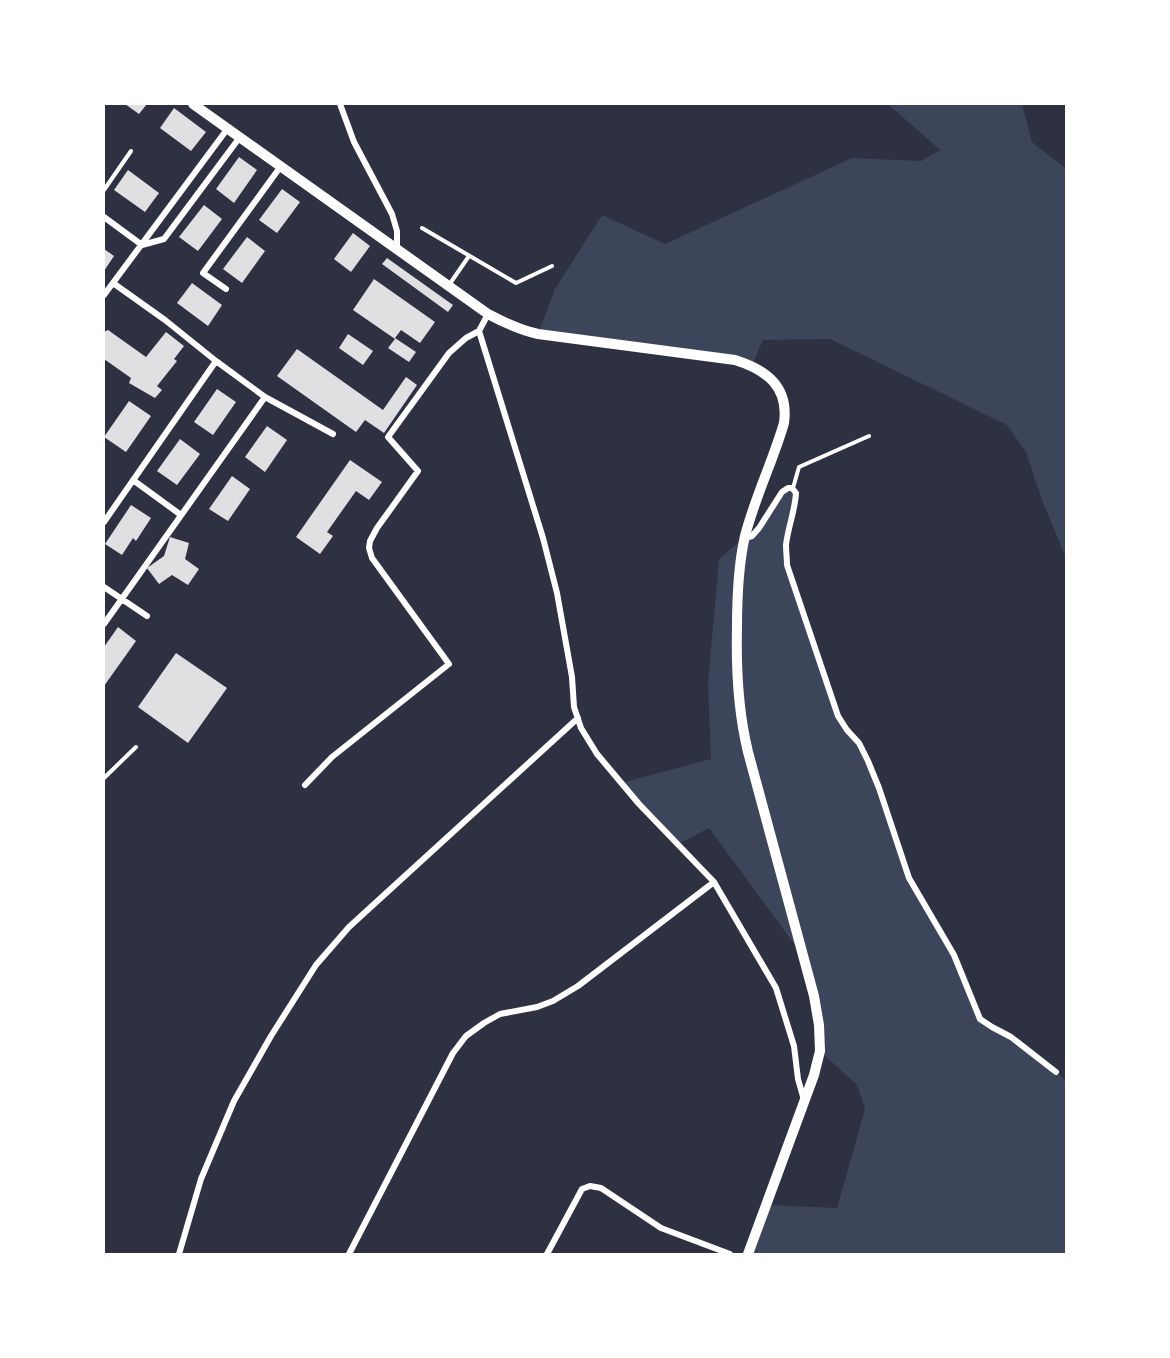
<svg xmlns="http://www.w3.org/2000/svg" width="1170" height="1358" viewBox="0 0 1170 1358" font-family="'Open Sans',sans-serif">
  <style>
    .green { fill: #3c4559 }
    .building { fill: #e0e0e3 }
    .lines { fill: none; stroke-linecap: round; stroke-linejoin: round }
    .service { stroke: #fff; stroke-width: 4 }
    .minor { stroke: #fff; stroke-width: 6 }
    .primary { stroke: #fff; stroke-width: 10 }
  </style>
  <rect width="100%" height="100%" fill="#2d3142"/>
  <!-- green -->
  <path class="green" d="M888 104H1022L1032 142 1066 169V558L1042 500 1026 452 1007 425 830 339 763 340 752 365 538 334 555 289 602 215 665 244 852 158 921 161 940 150Z
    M788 488 796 493 789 528 787 565 838 716 868 761 909 878 954 955 980 1019 1011 1037 1066 1080V1254H748L766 1205 837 1208 865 1109 857 1085 820 1051 803 956 709 828 678 844 621 783 711 759 708 683 719 559 744 538 752 535Z"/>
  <!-- building -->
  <path class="building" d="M125 104H147L139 114Z
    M174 108 206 132 191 151 160 128Z
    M239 157 257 170 234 203 216 189Z
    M128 170 159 193 145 212 114 190Z
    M282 189 300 202 277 233 259 220Z
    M204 205 222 219 198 251 179 237Z
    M353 233 370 246 351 272 334 259Z
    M247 237 265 251 242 283 223 269Z
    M104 249 114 256 104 271Z
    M387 258 453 305 448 312 382 264Z
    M374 279 435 322 420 343 401 330 395 338 416 352 409 362 388 348 395 339 353 310Z
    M192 283 222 305 208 326 177 303Z
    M108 330 146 357 166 332 184 346 174 359 177 361 157 386 162 390 155 398 129 383 131 378 104 359V332Z
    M348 334 373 351 363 365 339 348Z
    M297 349 383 410 406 377 417 385 384 433 365 420 356 432 277 376Z
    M217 389 236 402 213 435 194 422Z
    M129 401 151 416 126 452 104 437Z
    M267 426 287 440 265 472 245 457Z
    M180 439 200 454 177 485 157 471Z
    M350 460 382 482 369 500 356 491 327 532 333 536 320 554 296 537Z
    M232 476 250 489 228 521 209 509Z
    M131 505 151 518 136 541 133 538 122 555 105 544Z
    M170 537 189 543 185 559 199 569 188 585 172 575 159 584 147 568 164 556Z
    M118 627 136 641 104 686V647Z
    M176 653 227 688 188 743 138 707Z"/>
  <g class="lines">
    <!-- service -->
    <path class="service" d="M104 190 131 151
      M422 228 516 283 552 266
      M449 285 469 256
      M793 488 799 467 869 436
      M104 778 136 747"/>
    <!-- minor -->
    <path class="minor" d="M340 104 354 142 392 214 397 231V248
      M104 217 142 245
      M142 245 164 239 240 137
      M113 283 165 320 216 361 265 397 333 434
      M226 289 203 273 281 166
      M104 295 228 128
      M488 314 479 331 543 538 557 593 572 677 574 707 581 728 597 754 639 804 714 882 776 988 794 1046 798 1079 804 1100
      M133 480 181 515
      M104 522 216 361
      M745 538 752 536 759 528 782 492 788 488H792L796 493C795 511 788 527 786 545 786 552 787 558 787 565L838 716 847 730 859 743 868 761 879 788 909 878 954 955 980 1019 992 1027 1011 1037 1056 1072
      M104 587 147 616
      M104 624 265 397
      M305 785 332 757 449 664 372 558 369 548 370 541 377 528 418 471 388 437 449 353 466 338 479 331
      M179 1254 201 1179 234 1101 271 1036 316 965 349 927 578 718
      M349 1254 453 1053 466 1036 484 1023 500 1014 537 1007 553 1001 578 986 714 882
      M547 1254 582 1189 590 1186 601 1188 661 1228 730 1254"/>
    <!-- primary -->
    <path class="primary" d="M193 104 488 314C505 323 520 330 538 334L735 360C767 370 789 387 784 423 773 461 755 497 745 536 738 566 737 597 737 628 736 670 738 711 748 752L814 996 819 1025 820 1051 814 1075 748 1254"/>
  </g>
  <!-- border -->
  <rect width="1170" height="1358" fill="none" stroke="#ffffff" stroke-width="210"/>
</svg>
